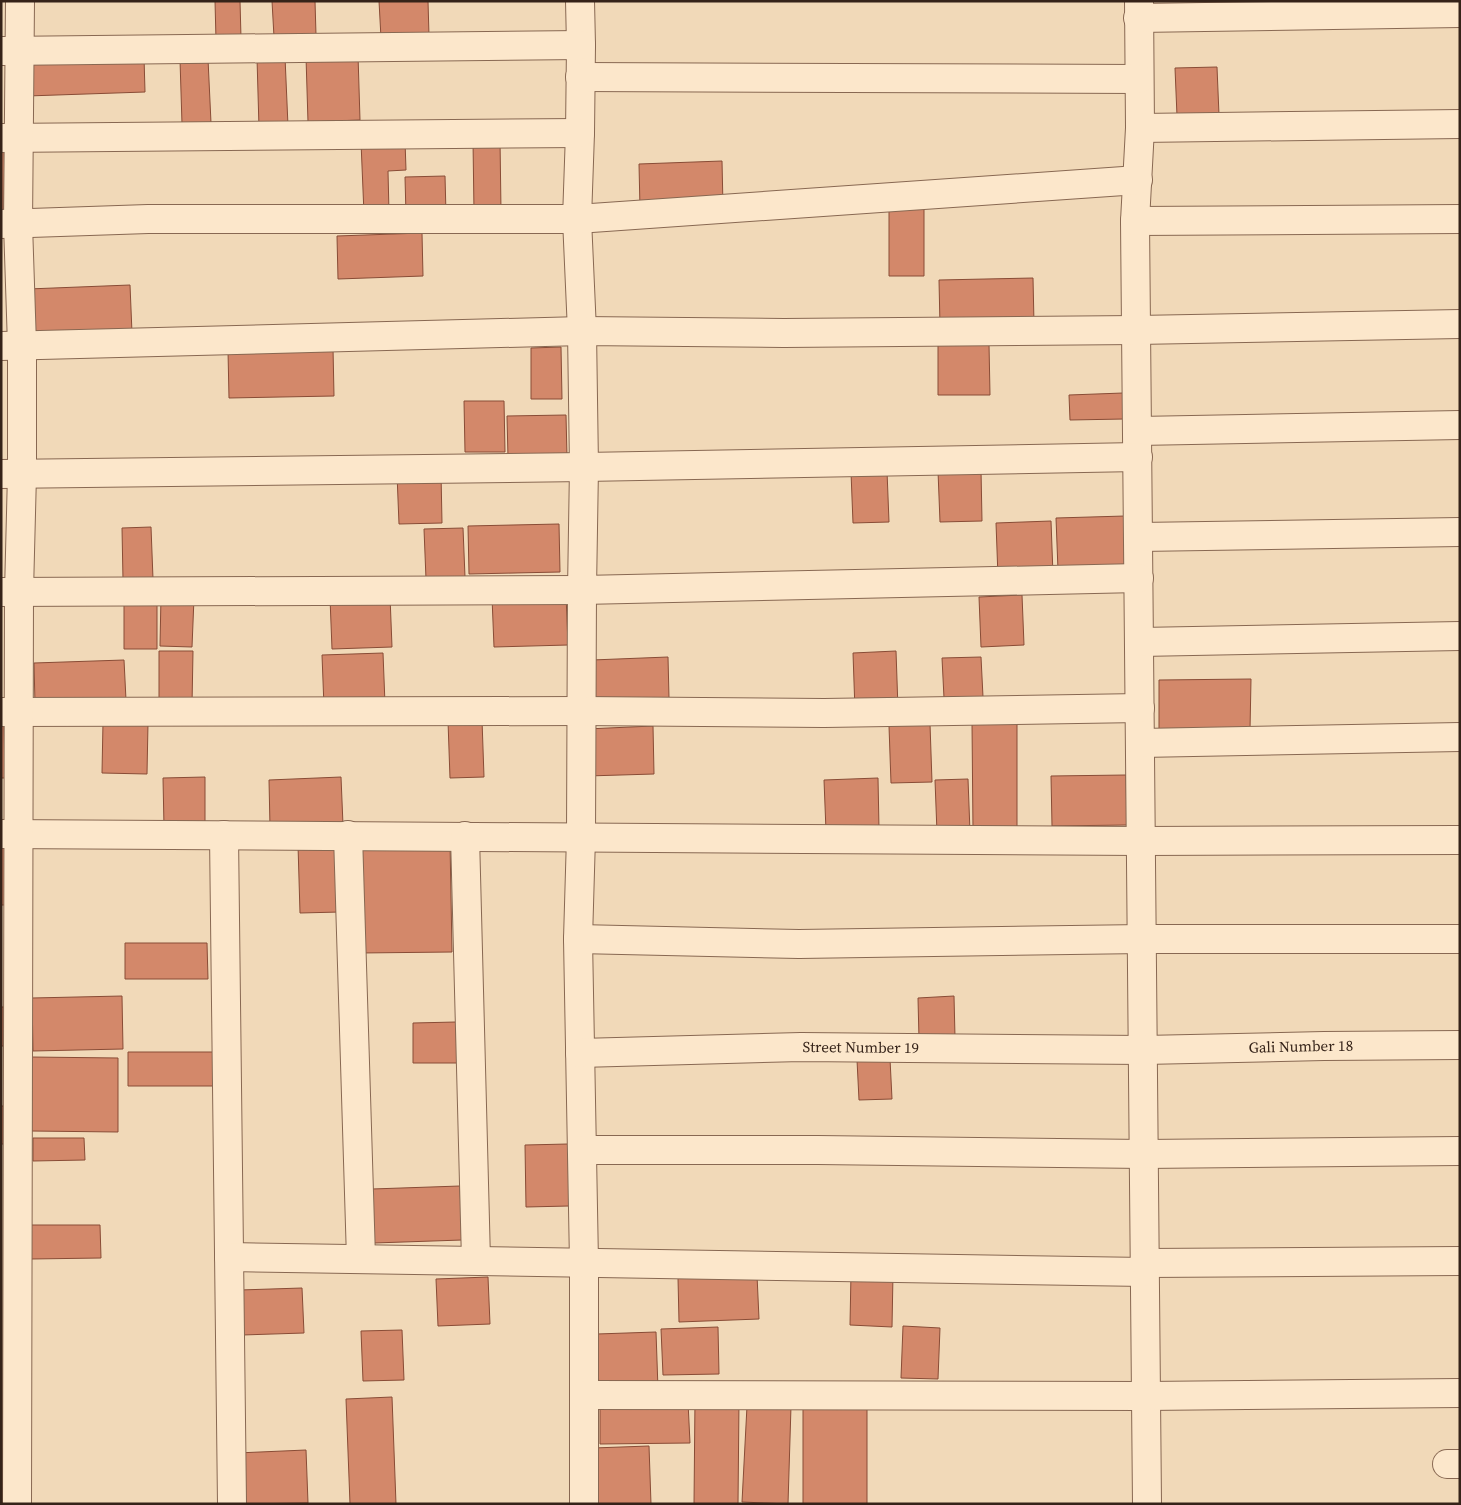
<svg xmlns="http://www.w3.org/2000/svg" width="1461" height="1505" viewBox="0 0 1461 1505" font-family="'Source Serif 4',serif">
  <style>
    .building { fill: #d3886a; stroke: #894c36 }
    .lines { fill: none; stroke-linecap: round; stroke-linejoin: round }
    .minor-casing { stroke: #886852; stroke-width: 30 }
    .minor { stroke: #fce7cb; stroke-width: 28 }
    .labels { text-anchor: middle; stroke-width: 4.5; stroke-linejoin: round; paint-order: stroke }
    .street-label { font-size: 15px; fill: #352319; stroke: #f8e4c8 }
  </style>
  <rect width="100%" height="100%" fill="#f1d9b8"/>
  <!-- building -->
  <path class="building" d="M215 1H240L241 38 216 40Z
    M272 1H315L316 35 274 37Z
    M379 1H428L429 36 381 38Z
    M358 55 360 120 308 122 306 57Z
    M144 57 145 92 27 96 26 61Z
    M285 57 288 126 259 128 257 58Z
    M208 59 211 123 182 124 180 60Z
    M1217 67 1219 115 1177 116 1175 68Z
    M500 140 501 211 474 212 473 141Z
    M405 141 406 170 388 171 389 213 364 214 361 142Z
    M1 147H4L6 216H1Z
    M722 161 723 207 640 209 639 164Z
    M445 176 446 214 406 215 405 177Z
    M924 209V276H889V210Z
    M422 233 423 276 338 279 337 236Z
    M1033 278 1034 324 940 326 939 280Z
    M130 285 132 333 30 337 28 289Z
    M938 344H989L990 395H938Z
    M561 347 562 399H531V348Z
    M333 348 334 396 229 398 228 351Z
    M1123 393 1124 419 1070 420 1069 395Z
    M464 401H504L505 452H465Z
    M566 415 567 457 508 458 507 416Z
    M981 470 982 521 940 522 938 471Z
    M887 471 889 522 853 523 851 472Z
    M441 473 442 523 399 524 397 474Z
    M1125 516 1127 568 1058 570 1056 518Z
    M1051 521 1053 575 998 577 996 523Z
    M559 524 560 572 469 574 468 526Z
    M151 527 153 579 123 580 122 528Z
    M463 528 465 577 426 579 424 529Z
    M566 595 568 645 494 647 492 597Z
    M1022 595 1024 645 981 647 979 597Z
    M124 596H157V649H124Z
    M161 596 194 598 192 647 160 646Z
    M390 596 392 647 332 649 330 598Z
    M159 651H193L192 705 159 704Z
    M896 651 898 709 855 711 853 653Z
    M383 653 385 704 324 707 322 655Z
    M668 657 669 698 593 701 592 660Z
    M981 657 983 697 944 698 942 658Z
    M124 660 126 700 35 704 34 663Z
    M1251 679 1250 730H1159V680Z
    M482 720 484 777 450 778 448 721Z
    M103 722 148 723 147 774 102 773Z
    M972 723H1017V829L973 830Z
    M930 724 932 782 891 783 889 726Z
    M1 726H4L5 778H1Z
    M653 726 654 774 587 776 586 729Z
    M1126 775 1127 825 1052 826 1051 776Z
    M205 777V826L164 827 163 778Z
    M341 777 343 825 270 827 269 780Z
    M878 778 879 829 826 831 824 780Z
    M968 779 970 832 937 833 935 780Z
    M450 842 452 952 360 953 358 844Z
    M338 843 340 912 300 913 298 845Z
    M1 845H6L8 905H1Z
    M125 943H207L208 979H125Z
    M122 996 123 1049 33 1051 32 998Z
    M954 996 955 1037 919 1039 918 998Z
    M1 1007H6L7 1046H1Z
    M456 1022 457 1063H413V1023Z
    M128 1052H213L214 1086H128Z
    M31 1057 118 1058V1132L31 1131Z
    M890 1059 892 1099 859 1100 857 1060Z
    M1 1106H12L13 1144H1Z
    M33 1138H84L85 1160 33 1161Z
    M568 1144 569 1206 526 1207 525 1145Z
    M460 1186 462 1240 374 1243 372 1189Z
    M30 1225H100L101 1258 31 1259Z
    M851 1273 893 1274 892 1327 850 1325Z
    M757 1275 759 1319 679 1322 678 1278Z
    M488 1277 490 1324 438 1326 436 1279Z
    M302 1288 304 1333 242 1335 240 1290Z
    M903 1326 940 1328 938 1379 901 1378Z
    M718 1327 719 1374 663 1375 661 1329Z
    M402 1330 404 1380 363 1381 361 1331Z
    M656 1332 658 1389 599 1392 597 1334Z
    M392 1397 396 1504H350L346 1399Z
    M695 1399 739 1400 738 1504H694Z
    M688 1402 690 1443 600 1444V1403Z
    M867 1402V1504H803V1404Z
    M747 1406H791L788 1504 742 1502Z
    M649 1446 651 1504H595L593 1448Z
    M306 1450 308 1503 239 1504 237 1453Z"/>
  <g class="lines">
    <defs>
      <g id="minor">
        <path d="M580 1 581 45 580 133 577 219 582 331 584 467 582 590 581 837 578 939 584 1262V1504"/>
        <path d="M1139 1 1140 128 1135 221 1147 1504"/>
        <path d="M1138 18 1460 13"/>
        <path d="M2 51 581 45"/>
        <path d="M580 77 1139 79"/>
        <path d="M1140 128 1460 124"/>
        <path d="M1 138 580 133"/>
        <path d="M1135 221 1460 219"/>
        <path d="M1 224 148 219H577L1138 180"/>
        <path d="M1 346 582 331 784 333 1137 330 1460 324"/>
        <path d="M1138 431 1460 425"/>
        <path d="M1 474 584 467 1138 457"/>
        <path d="M1139 537 1460 532"/>
        <path d="M1 592 582 590 1139 578"/>
        <path d="M1140 642 1460 636"/>
        <path d="M2 712 581 711 824 713 1140 708"/>
        <path d="M1141 743 1460 737"/>
        <path d="M1 834 1141 841 1460 840"/>
        <path d="M224 835 232 1504"/>
        <path d="M348 835 361 1258"/>
        <path d="M465 836 476 1260"/>
        <path d="M578 939 799 944 1143 939H1460"/>
        <path id="s1" d="M580 1053 801 1047 1144 1050 1324 1046 1460 1045"/>
        <path d="M582 1150H818L1144 1154 1460 1151"/>
        <path d="M229 1257 1145 1272"/>
        <path d="M1145 1263 1460 1261"/>
        <path d="M584 1395 1146 1396 1460 1393"/>
        <path d="M1447 1464H1460"/>
        <path d="M17 1504 19 592 22 474V345L18 224 20 1"/>
      </g>
    </defs>
    <!-- minor casing -->
    <use href="#minor" class="minor-casing"/>
    <!-- minor -->
    <use href="#minor" class="minor"/>
  </g>
  <g class="labels">
    <!-- street labels -->
    <g class="street-label">
      <text dy="5" stroke="none"><textPath href="#s1" startOffset="721">Gali Number 18</textPath></text>
      <text dy="5" stroke="none"><textPath href="#s1" startOffset="281">Street Number 19</textPath></text>
    </g>
  </g>
  <!-- border -->
  <rect width="1461" height="1505" fill="none" stroke="#352319" stroke-width="5"/>
</svg>
